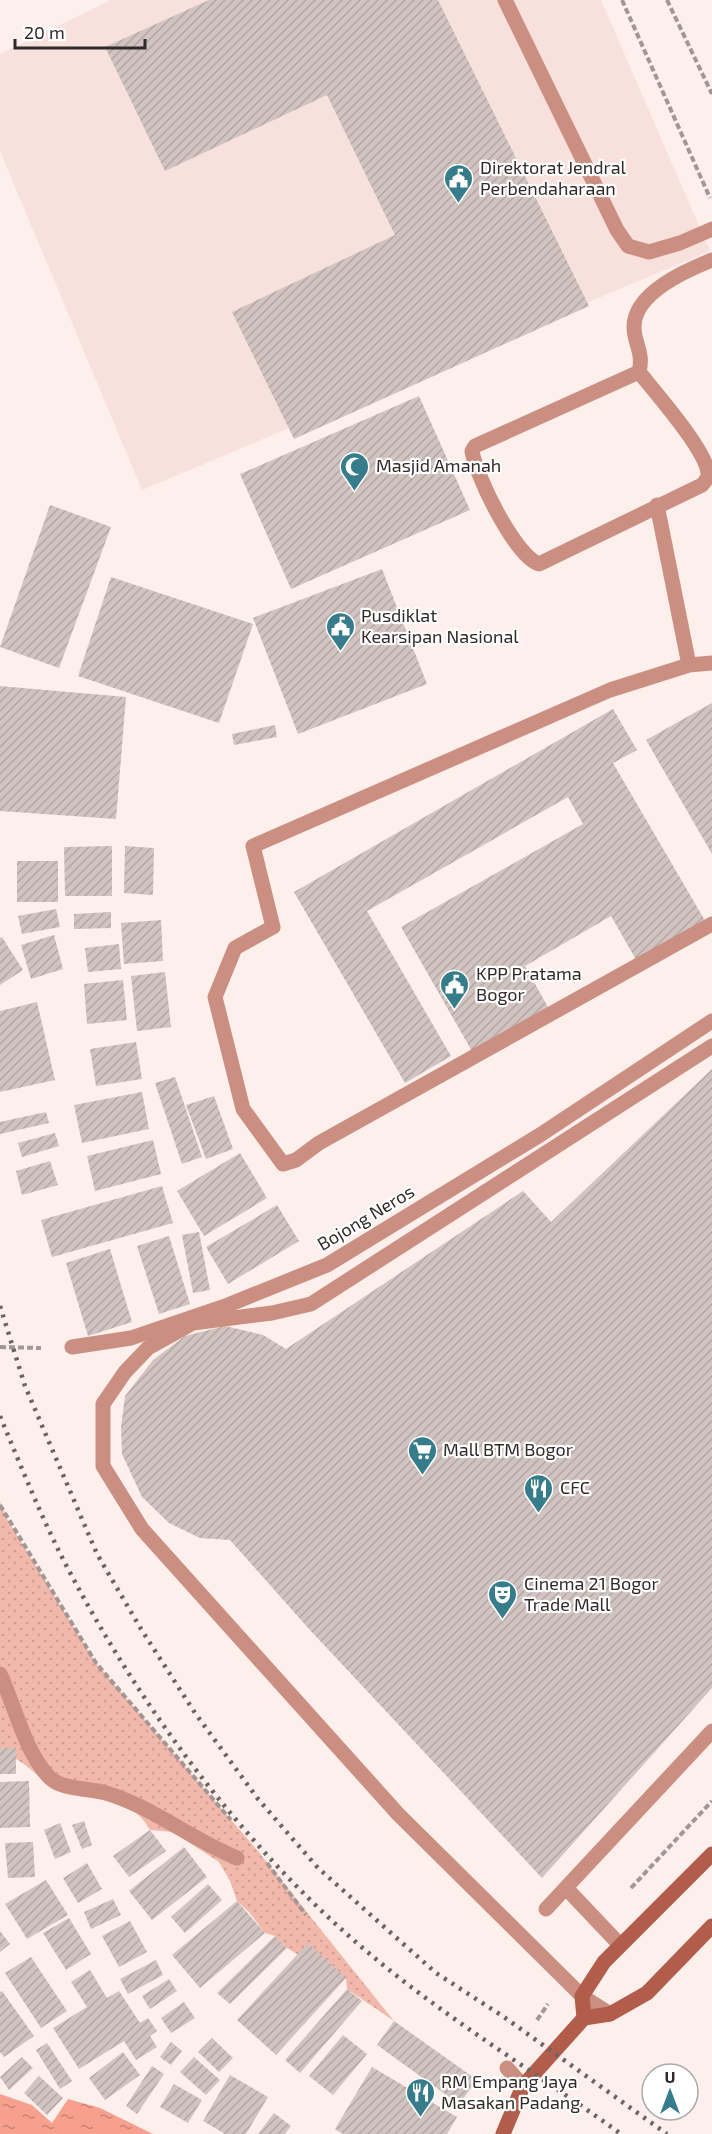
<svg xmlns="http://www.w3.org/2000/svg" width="712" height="2134" viewBox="0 0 712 2134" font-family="'Exo 2',sans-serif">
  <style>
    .built { fill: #f8e1dd }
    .grass { fill: url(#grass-dots) }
    .water { fill: url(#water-ripples) }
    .building { fill: url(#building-hatch) }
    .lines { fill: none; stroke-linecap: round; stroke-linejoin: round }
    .path { stroke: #a19795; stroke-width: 4; stroke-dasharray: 6 3; stroke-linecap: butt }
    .lane { stroke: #cb8f82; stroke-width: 15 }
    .street { stroke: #cb8f82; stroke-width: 15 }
    .secondary { stroke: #b25c4b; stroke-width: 15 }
    .rail { stroke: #6b6461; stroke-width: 4.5; stroke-dasharray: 3 6; stroke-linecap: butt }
    .labels { text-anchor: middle; stroke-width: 4.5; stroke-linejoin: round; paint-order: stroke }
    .poi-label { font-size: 18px; fill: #302b29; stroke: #fff; text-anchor: start }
    .street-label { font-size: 18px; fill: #302b29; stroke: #fff }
  </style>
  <defs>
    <pattern id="grass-dots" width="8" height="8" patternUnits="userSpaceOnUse" patternTransform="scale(1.5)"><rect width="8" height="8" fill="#f3b8ac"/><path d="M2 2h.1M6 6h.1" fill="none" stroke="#d19e94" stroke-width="1.8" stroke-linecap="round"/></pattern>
    <pattern id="water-ripples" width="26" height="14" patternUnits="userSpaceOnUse" patternTransform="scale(1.5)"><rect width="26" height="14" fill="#f8a08e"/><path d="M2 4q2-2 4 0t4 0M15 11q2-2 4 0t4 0" fill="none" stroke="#c98374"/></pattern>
    <pattern id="building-hatch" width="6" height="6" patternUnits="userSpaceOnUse" patternTransform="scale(1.5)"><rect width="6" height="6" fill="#d0c3c0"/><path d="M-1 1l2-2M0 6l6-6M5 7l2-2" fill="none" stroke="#b3a8a5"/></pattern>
  </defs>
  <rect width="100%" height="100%" fill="#fcefec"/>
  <!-- built -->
  <path class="built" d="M111 0H601L710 251 142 490 0 151V54Z"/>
  <!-- grass -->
  <path class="grass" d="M0 1502 8 1521 96 1663 257 1850 394 2021 347 1989 346 1978 338 1979 287 1948 275 1936 265 1933 249 1912 237 1901 230 1881 219 1862 173 1832 150 1830C129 1790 83 1804 52 1789 46 1785 41 1777 35 1773 24 1763 13 1756 0 1751Z"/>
  <!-- water -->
  <path class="water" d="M0 2094 32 2105 52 2123 68 2099 100 2108 153 2134H0Z"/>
  <!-- building -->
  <path class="building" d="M209 0H438L589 306 294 439 232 312 395 235 327 95 165 171 105 47Z
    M419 396 470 510 291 589 240 474Z
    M50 505 111 527 59 668 0 647Z
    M382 569 427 684 298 734 253 618Z
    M111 577 253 624 219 723 78 676Z
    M0 686 126 697 116 819 0 811Z
    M712 703V854L646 740Z
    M613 709 637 750 613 763 707 924 638 963 611 916 525 966 549 1009 473 1053 401 927 583 824 568 797 367 911 451 1056 405 1083 294 892Z
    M275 725 277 737 234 745 232 734Z
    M112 846V896H65L64 847Z
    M125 846 154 848 153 895 124 893Z
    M17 861H58V902H17Z
    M56 909 60 927 22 934 18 916Z
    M111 912V928L74 929V914Z
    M161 920 163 961 124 964 121 923Z
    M54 935 63 969 31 979 21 945Z
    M2 937 23 970 0 985V938Z
    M119 944 121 969 88 972 85 948Z
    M165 972 171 1027 137 1031 131 976Z
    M123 980 127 1020 87 1024 84 984Z
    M37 1002 55 1080 0 1092V1011Z
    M136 1042 142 1079 96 1086 90 1049Z
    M712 1069V1688L542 1878 309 1629 230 1540 200 1538 169 1523 142 1497 122 1454 121 1427 125 1396 153 1360 185 1336 225 1326 263 1335 286 1349 523 1191 551 1222Z
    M175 1077 202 1157 182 1164 155 1083Z
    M142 1092 149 1129 82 1143 74 1105Z
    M214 1096 233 1149 206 1159 186 1105Z
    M46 1112 49 1123 0 1134V1122Z
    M55 1133 59 1146 22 1157 18 1143Z
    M153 1140 161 1174 95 1191 87 1156Z
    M240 1153 267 1198 204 1236 177 1191Z
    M50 1161 58 1185 22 1195 16 1171Z
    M162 1186 173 1223 52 1257 41 1220Z
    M277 1205 299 1241 228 1284 206 1247Z
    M199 1232 210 1290 193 1293 182 1235Z
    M169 1236 190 1304 159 1314 137 1246Z
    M110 1249 132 1322 88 1336 66 1263Z
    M0 1748H16V1774H0Z
    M29 1781 30 1827 0 1828V1782Z
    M84 1821 92 1845 82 1849 72 1825Z
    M60 1823 71 1852 55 1859 44 1830Z
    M150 1830 166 1851 129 1877 113 1856Z
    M33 1842 35 1877 8 1878 5 1843Z
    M184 1847 207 1877 152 1920 129 1891Z
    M87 1863 102 1889 78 1903 63 1878Z
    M46 1880 68 1915 27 1939 5 1904Z
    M208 1884 222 1900 185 1933 171 1917Z
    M113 1899 121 1915 91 1929 84 1912Z
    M237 1901 265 1933 200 1988 172 1955Z
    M69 1918 91 1954 66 1970 43 1933Z
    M130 1921 147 1952 119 1967 102 1936Z
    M0 1931 10 1944 0 1952Z
    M275 1936 287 1948 230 2004 217 1993Z
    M308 1943 346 1978 276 2055 237 2020Z
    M31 1957 67 2011 41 2028 5 1973Z
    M156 1960 163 1975 128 1994 120 1979Z
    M90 1970 107 1998 119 1991 140 2023 148 2018 157 2031 150 2036 157 2047 136 2060 124 2041 79 2069 53 2028 87 2007 71 1982Z
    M169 1979 177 1991 150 2009 142 1996Z
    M347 1989 362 2001 300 2073 285 2060Z
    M2 1991 34 2036 4 2057 0 2052V1992Z
    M184 2002 195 2018 171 2033 161 2018Z
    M394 2021 477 2080 459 2104 377 2045Z
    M343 2035 367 2054 333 2095 309 2076Z
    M212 2038 233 2058 219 2072 198 2052Z
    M171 2042 182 2051 171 2065 160 2057Z
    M47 2043 72 2081 60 2089 36 2050Z
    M123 2052 140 2075 105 2100 89 2078Z
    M22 2057 33 2068 9 2090 0 2077Z
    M194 2057 220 2080 206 2095 180 2072Z
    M152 2066 164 2074 137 2114 126 2106Z
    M372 2067 457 2117 447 2134H343L335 2129Z
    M230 2075 268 2097 246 2134H225L203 2121Z
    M39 2076 63 2098 47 2115 24 2093Z
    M174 2084 202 2100 188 2123 160 2107Z
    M274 2113 291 2126 285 2134H258Z"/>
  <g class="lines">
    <!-- path -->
    <path class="path" d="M622 0 710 198
      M667 0 712 94
      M0 1347 41 1348
      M0 1505 96 1663 231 1820
      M267 1863 306 1915
      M631 1888 712 1801
      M537 2020 548 2004"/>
    <!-- lane -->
    <path class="lane" d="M505 0 617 230 628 246 649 252 680 243 712 229
      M639 372C655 392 706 450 708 473 709 478 705 481 702 485L539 564C515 556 476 476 472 451L475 446Z
      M639 372C644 352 634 344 634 327 634 293 685 271 712 260
      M657 505 689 665
      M712 663 689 665 610 690 253 846 273 927 235 948 215 997 243 1109 283 1164 296 1160 319 1143 712 924
      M566 1888 620 1945
      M546 1909 712 1731
      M610 2014 582 1996 398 1814 142 1529 103 1466V1404L125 1372 148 1348 193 1323 272 1313 311 1304 712 1046"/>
    <!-- street -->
    <path class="street" d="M72 1347 131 1338 228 1305 327 1265 540 1135 712 1021
      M0 1674C15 1706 25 1752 49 1777 62 1790 89 1788 106 1793 151 1806 192 1840 237 1858
      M507 2068 523 2086"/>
    <!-- secondary -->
    <path class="secondary" d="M584 2018 582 1996 604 1962 712 1854
      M503 2134 523 2086 584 2018 610 2014 647 1993 712 1926"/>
    <!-- rail -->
    <path class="rail" d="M0 1306 25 1386 97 1554 141 1629 195 1713 258 1799 318 1868 436 1973 504 2017 667 2134
      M0 1416C23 1471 45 1527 74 1580 143 1709 239 1839 349 1936 433 2011 530 2068 621 2134"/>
  </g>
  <!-- icons -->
  <defs>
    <symbol id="civic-pin" viewBox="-11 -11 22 30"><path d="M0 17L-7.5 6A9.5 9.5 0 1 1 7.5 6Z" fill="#377c8a" stroke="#fff"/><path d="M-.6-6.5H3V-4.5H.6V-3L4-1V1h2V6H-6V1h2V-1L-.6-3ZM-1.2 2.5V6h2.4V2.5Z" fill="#fff"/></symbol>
    <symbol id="mosque-pin" viewBox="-11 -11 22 30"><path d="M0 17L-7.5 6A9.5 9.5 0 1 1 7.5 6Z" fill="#377c8a" stroke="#fff"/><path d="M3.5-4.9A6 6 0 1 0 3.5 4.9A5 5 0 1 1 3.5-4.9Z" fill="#fff"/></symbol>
    <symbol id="supermarket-pin" viewBox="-11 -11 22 30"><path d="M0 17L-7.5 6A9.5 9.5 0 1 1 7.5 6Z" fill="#377c8a" stroke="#fff"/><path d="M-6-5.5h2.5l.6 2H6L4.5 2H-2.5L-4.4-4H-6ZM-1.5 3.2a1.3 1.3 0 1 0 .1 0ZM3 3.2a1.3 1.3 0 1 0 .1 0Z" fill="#fff"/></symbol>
    <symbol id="restaurant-pin" viewBox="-11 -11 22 30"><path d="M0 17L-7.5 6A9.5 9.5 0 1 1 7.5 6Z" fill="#377c8a" stroke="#fff"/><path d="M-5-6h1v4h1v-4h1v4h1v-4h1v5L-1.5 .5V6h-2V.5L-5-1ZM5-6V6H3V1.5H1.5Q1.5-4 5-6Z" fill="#fff"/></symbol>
    <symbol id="theatre-pin" viewBox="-11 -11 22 30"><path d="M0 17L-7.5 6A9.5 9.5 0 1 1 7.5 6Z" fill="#377c8a" stroke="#fff"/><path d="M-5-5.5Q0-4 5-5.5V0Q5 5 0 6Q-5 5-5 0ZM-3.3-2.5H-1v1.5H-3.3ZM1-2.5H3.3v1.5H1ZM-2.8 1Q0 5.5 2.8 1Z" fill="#fff"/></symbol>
  </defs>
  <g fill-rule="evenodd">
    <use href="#civic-pin" x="442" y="162" width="33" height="45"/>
    <use href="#mosque-pin" x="338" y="450" width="33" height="45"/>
    <use href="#civic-pin" x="324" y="610" width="33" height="45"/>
    <use href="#civic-pin" x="438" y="968" width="33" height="45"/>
    <use href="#supermarket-pin" x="406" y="1434" width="33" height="45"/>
    <use href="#restaurant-pin" x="522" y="1472" width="33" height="45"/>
    <use href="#theatre-pin" x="486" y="1578" width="33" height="45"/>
    <use href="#restaurant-pin" x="404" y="2076" width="33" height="45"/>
  </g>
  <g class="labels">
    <!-- poi labels -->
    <g class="poi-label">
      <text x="480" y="174">Direktorat Jendral<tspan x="480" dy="21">Perbendaharaan</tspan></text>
      <text x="376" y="472">Masjid Amanah</text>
      <text x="361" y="622">Pusdiklat<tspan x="361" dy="21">Kearsipan Nasional</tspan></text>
      <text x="476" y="980">KPP Pratama<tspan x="476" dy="21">Bogor</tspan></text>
      <text x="443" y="1456">Mall BTM Bogor</text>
      <text x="560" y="1494">CFC</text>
      <text x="524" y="1590">Cinema 21 Bogor<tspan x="524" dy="21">Trade Mall</tspan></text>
      <text x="441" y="2088">RM Empang Jaya<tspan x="441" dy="21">Masakan Padang</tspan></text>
    </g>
    <!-- street labels -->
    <g class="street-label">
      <text transform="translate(366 1218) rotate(-31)" y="6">Bojong Neros</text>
    </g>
  </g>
  <!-- north arrow -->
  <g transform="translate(670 2092)"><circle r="28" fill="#ffffff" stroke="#acaaa9" stroke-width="1.5"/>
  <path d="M0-4.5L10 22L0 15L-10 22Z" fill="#377c8a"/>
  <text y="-9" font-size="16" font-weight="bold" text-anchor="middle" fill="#302b29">U</text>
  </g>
  <!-- scale -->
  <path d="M15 39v9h130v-9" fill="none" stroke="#302b29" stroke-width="3"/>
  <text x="24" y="39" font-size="18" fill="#302b29" stroke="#ffffff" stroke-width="4.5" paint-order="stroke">20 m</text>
</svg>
